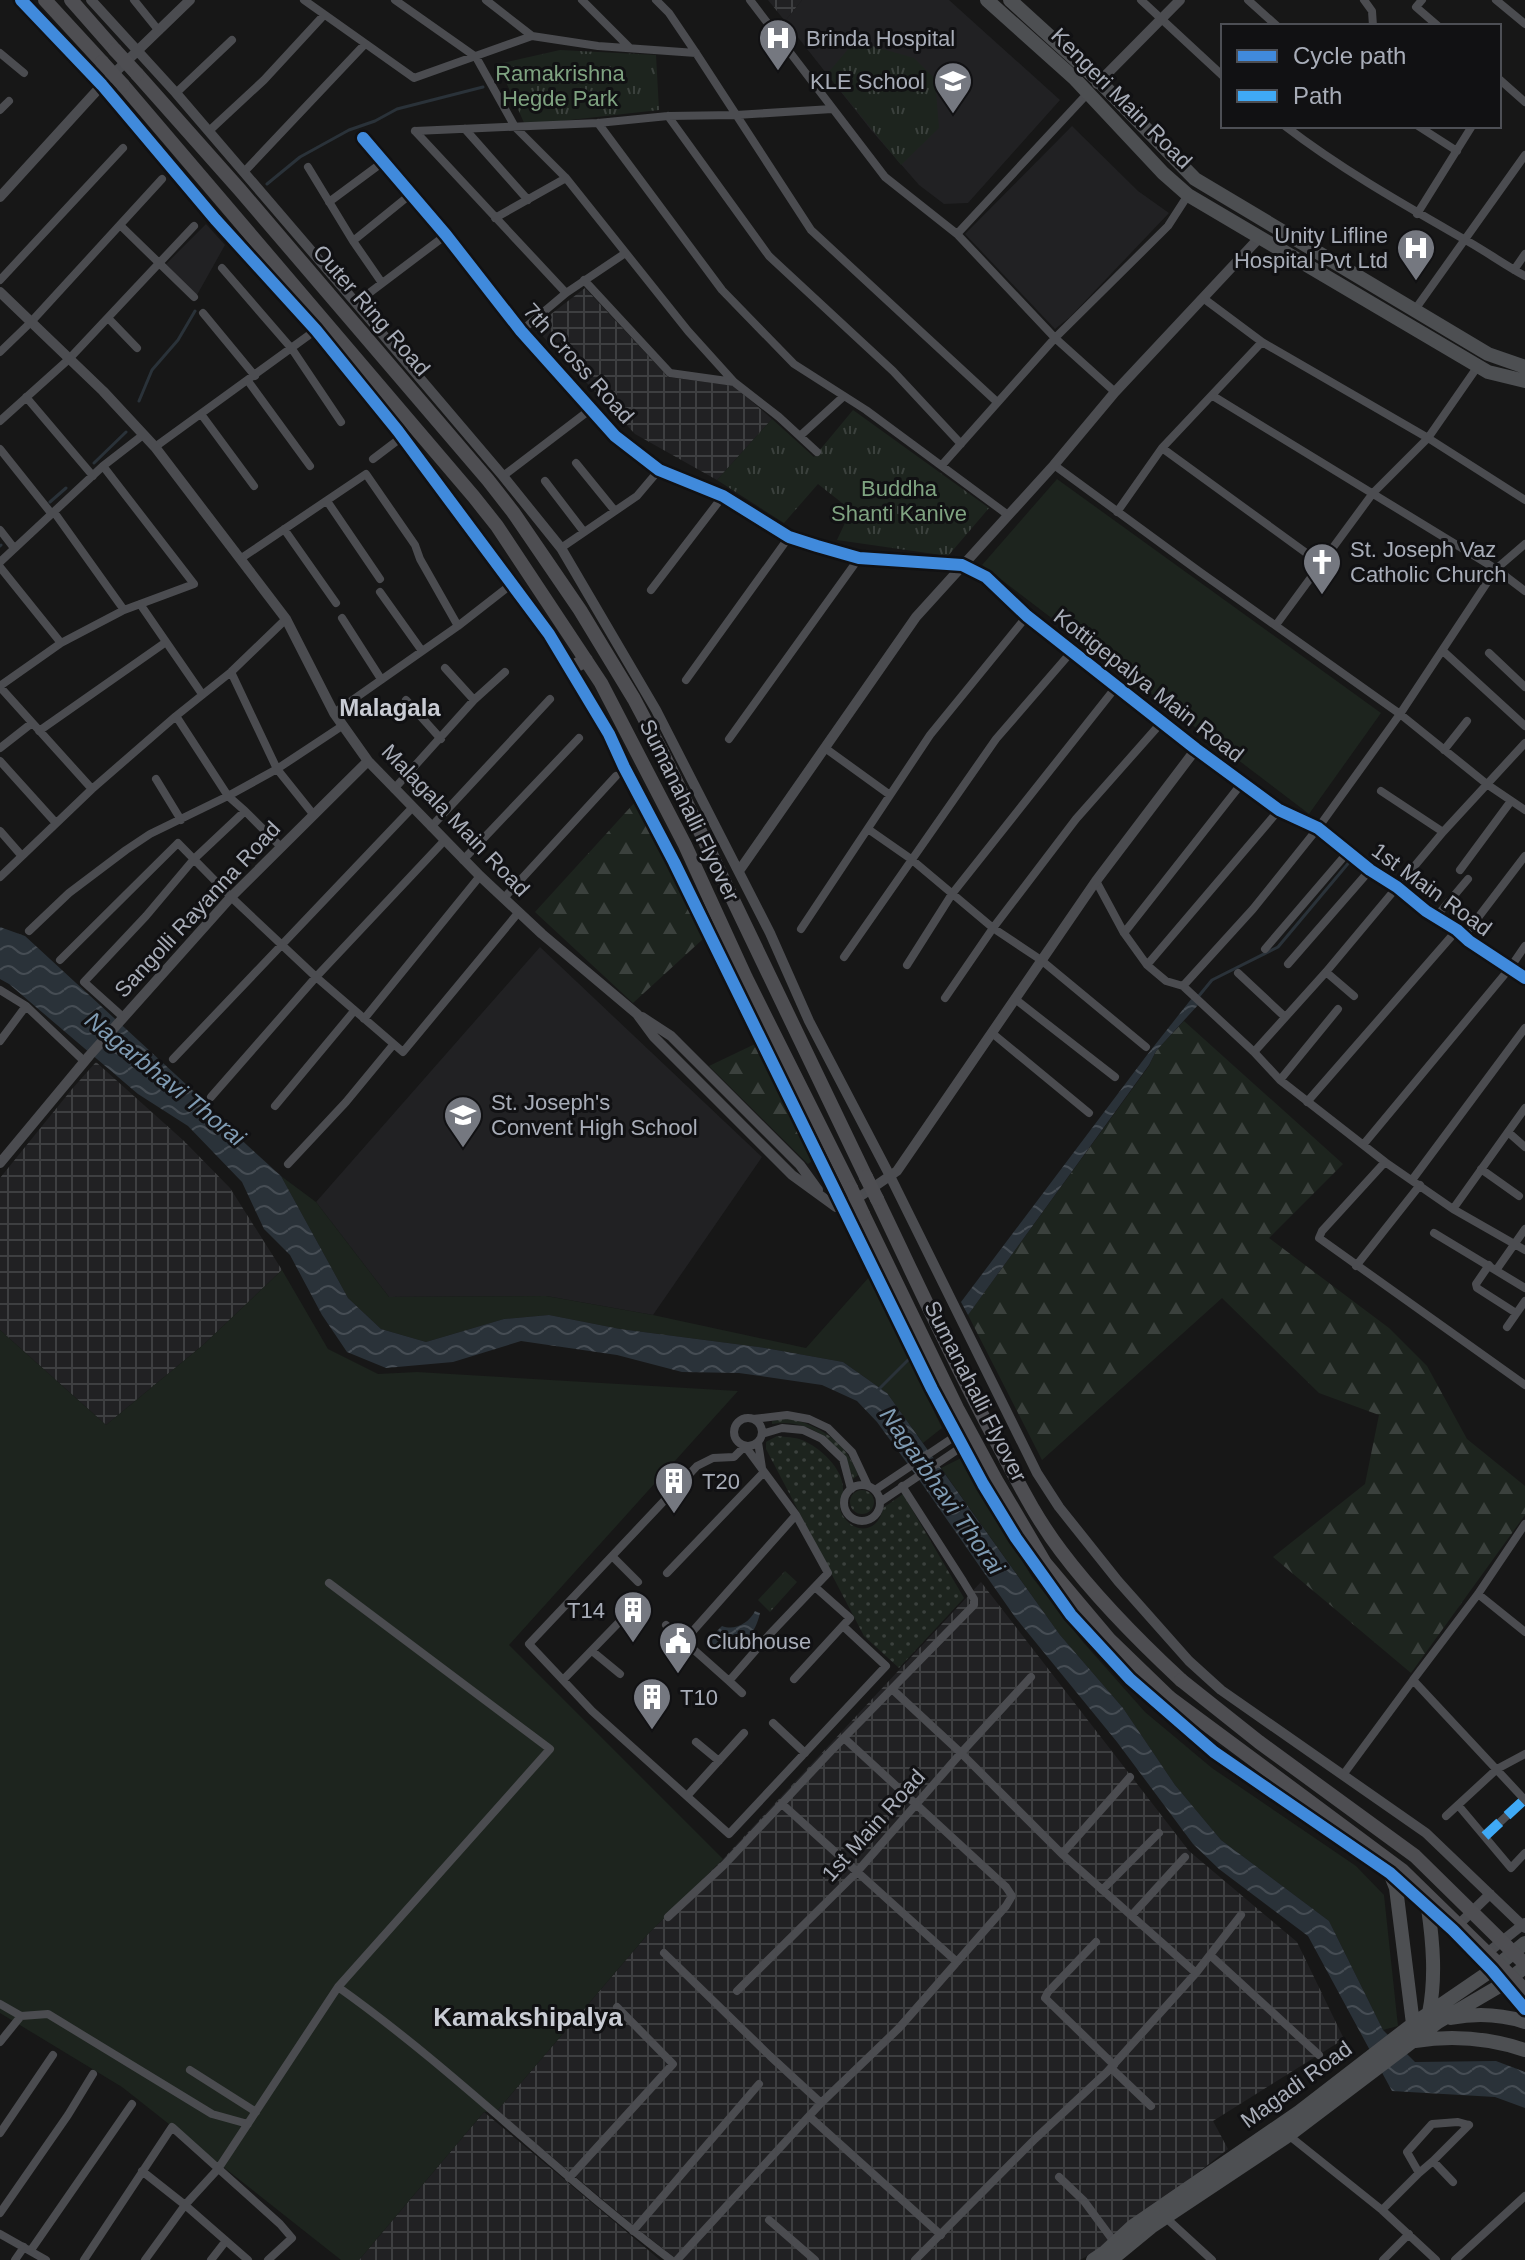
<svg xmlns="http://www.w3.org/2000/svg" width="1525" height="2260" viewBox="0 0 1525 2260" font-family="Arial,sans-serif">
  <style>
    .built { fill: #212123 }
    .industrial { fill: url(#industrial-grid) }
    .grass { fill: #1d241e }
    .forest { fill: url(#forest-firs) }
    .park { fill: url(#park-tufts) }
    .garden { fill: url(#garden-dots) }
    .water { fill: url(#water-waves) }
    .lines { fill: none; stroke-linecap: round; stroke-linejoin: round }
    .stream { stroke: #2a3239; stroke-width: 3 }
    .minor { stroke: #4b4c50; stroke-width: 8 }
    .tertiary { stroke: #4b4c50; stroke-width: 10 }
    .primary { stroke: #4d4f52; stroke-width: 14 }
    .trunk { stroke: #4e4e52; stroke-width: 14 }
    .trunk-bridge { stroke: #4e4e52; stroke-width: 14 }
    .quiet { stroke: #3fa9f5; stroke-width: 10; stroke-dasharray: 20 10; stroke-linecap: butt }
    .cycleway-casing { stroke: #111113; stroke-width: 17 }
    .cycleway { stroke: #408adc; stroke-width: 12 }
    .labels { text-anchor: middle; stroke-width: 6; stroke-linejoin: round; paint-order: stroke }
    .poi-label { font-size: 22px; fill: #a8adb8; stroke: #111113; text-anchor: start }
    .park-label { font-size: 22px; fill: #7fa381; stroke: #111113 }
    .street-label { font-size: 22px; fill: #a8adb8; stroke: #111113 }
    .neighbourhood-label { font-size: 24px; font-weight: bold; fill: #c9ccd4; stroke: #111113 }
    .water-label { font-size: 24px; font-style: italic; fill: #7f9bb3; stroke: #111113 }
    .quarter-label { font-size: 26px; font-weight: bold; fill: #c9ccd4; stroke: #111113 }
  </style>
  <defs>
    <pattern id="industrial-grid" width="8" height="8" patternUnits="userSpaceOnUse" patternTransform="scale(2)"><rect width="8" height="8" fill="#212123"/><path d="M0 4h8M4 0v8" fill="none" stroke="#3e3f41"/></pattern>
    <pattern id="forest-firs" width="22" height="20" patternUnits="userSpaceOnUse" patternTransform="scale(2)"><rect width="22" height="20" fill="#1d241e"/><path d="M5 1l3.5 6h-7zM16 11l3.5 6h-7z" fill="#3b413d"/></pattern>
    <pattern id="park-tufts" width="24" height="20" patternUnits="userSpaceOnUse" patternTransform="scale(2)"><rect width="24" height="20" fill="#1d241e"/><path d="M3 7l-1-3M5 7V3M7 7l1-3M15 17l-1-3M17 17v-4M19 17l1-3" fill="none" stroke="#3b413d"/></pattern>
    <pattern id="garden-dots" width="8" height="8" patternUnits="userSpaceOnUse" patternTransform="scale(2)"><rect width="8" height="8" fill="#1d241e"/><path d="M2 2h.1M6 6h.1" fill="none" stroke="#3b413d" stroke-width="1.8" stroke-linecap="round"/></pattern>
    <pattern id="water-waves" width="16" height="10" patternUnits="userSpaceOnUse" patternTransform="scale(2)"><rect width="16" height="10" fill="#2a3239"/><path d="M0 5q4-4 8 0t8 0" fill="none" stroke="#464d54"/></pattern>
  </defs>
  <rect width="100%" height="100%" fill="#171717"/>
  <!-- built -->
  <path class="built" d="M802 0H949L1060 100 968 203 944 204 919 185 871 130 785 21Z
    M1072 126 1138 191 1169 213 1070 317 1055 329 965 234Z
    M206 224 225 245 197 295 165 265Z
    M540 947 762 1157 653 1315 546 1296 389 1297 316 1202Z"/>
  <!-- industrial -->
  <path class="industrial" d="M768 0H802L785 21Z
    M585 288 668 377 734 386 772 419 717 480 635 434 534 327Z
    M96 1062 184 1141 230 1188 282 1270 203 1345 106 1425 0 1330V1178L72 1089Z
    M981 1582 1189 1851 1297 1942 1344 2039 1213 2121 1228 2149 1103 2247 1080 2260H678L639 2230 497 2111 648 1934 723 1859Z
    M484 2112 660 2260H359Z"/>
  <!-- grass -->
  <path class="grass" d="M1057 479 1381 713 1309 814 982 565Z
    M281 1176 316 1202 389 1297 546 1296 653 1315 806 1348 870 1276 942 1428 923 1443 887 1393 843 1362 765 1348 620 1329 549 1315 504 1319 426 1342 381 1329 348 1298Z
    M282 1270 328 1349 378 1374 417 1372 738 1391 509 1645 723 1859 648 1934 497 2111 484 2112 359 2260H341L122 2087 0 2013V1330L106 1425 203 1345Z
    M961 1458 1032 1577 1083 1642 1145 1712 1212 1768 1356 1866 1384 1895 1398 2026 1383 2030 1329 1921 1221 1840 1175 1785 1123 1708 1060 1635 941 1468Z"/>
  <!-- forest -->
  <path class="forest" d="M636 801 703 939 633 1003 535 912Z
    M1184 1021 1343 1164 1269 1238 1389 1328 1427 1366 1467 1439 1525 1486V1515L1411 1673 1273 1557 1365 1484 1379 1415 1319 1393 1222 1298 1042 1460 968 1315 1149 1066 1156 1051Z
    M755 1044 813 1160 808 1164 709 1066Z"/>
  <!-- park -->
  <path class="park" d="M855 41 914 58 935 79 939 128 901 165 827 74Z
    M560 50 656 55 659 110 525 125 498 64Z
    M853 410 989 508 948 556 837 540 851 510 818 484 784 523 717 480 772 419 814 457Z
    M785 1571 797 1582 770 1612 758 1600Z"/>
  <!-- garden -->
  <path class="garden" d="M787 1418C820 1425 846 1442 858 1475L853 1479C844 1444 809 1417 772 1424V1421Z
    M777 1436C785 1437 795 1437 802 1440 821 1448 845 1470 843 1492 842 1503 837 1506 843 1516 857 1536 879 1531 883 1508L903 1494 964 1598 899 1668 864 1636 766 1449V1442Z
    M850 1502a12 12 0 1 1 24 0a12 12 0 1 1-24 0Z"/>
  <!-- water -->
  <path class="water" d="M0 927 25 936 201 1098 225 1125 281 1176 348 1298 381 1329 426 1342 504 1319 549 1315 620 1329 765 1348 843 1362 887 1393 1060 1635 1123 1708 1175 1785 1221 1840 1329 1921 1383 2030 1415 2062 1496 2061 1525 2072V2108L1495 2097 1392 2091 1308 1936 1219 1869 1193 1844 1117 1742 1015 1617 920 1481 877 1422 857 1401 822 1385 739 1373 682 1372 617 1355 521 1341 453 1362 386 1368 347 1352 322 1315 290 1255 264 1229 242 1182 188 1126 138 1094 9 984 0 979Z
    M1192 998 1198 1005 1156 1051 1149 1065 968 1315 961 1302 1147 1055Z
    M755 1611 760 1613C754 1640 733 1660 706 1642L722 1626C735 1631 749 1623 755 1611Z"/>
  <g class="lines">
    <!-- stream -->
    <path class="stream" d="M267 184 300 157 349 130 375 121 397 109 483 87
      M139 401 152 370 178 340 195 311
      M94 463 126 432
      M50 502 66 488
      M0 546 1 545
      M1198 997 1212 980 1278 947 1351 860
      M878 1390 909 1359"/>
    <!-- minor -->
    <path class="minor" d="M134 0 159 31
      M304 0 414 78 532 36 598 46 696 53
      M395 0 476 57 515 127 566 178 688 331 734 382 779 417 817 452
      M486 0 532 36
      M582 0 629 47
      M656 0 669 13 696 53 811 230 997 402
      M750 0 885 177 957 234 1088 93
      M1141 0 1223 76
      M1248 0 1277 26
      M1364 0 1372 11 1373 26
      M1422 0 1416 7 1438 26
      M1496 0 1525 24
      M0 53 24 73
      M1499 79 1525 102
      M176 93 232 40
      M0 110 9 101
      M668 116 769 256 893 371 961 444
      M598 123 722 290 794 364 866 410 1008 515
      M1285 126C1341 169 1401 203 1462 238 1484 250 1503 264 1525 276
      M1418 126 1457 151
      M465 129 528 200
      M209 131 264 80 324 15
      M415 131 598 123 668 116 736 115 832 109
      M415 131 566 293
      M363 138 446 235 521 331 615 436 659 470 723 496 789 537 817 546 859 558 962 565 986 577 1027 616 1196 749 1279 810 1318 828 1370 870 1397 887 1426 911 1457 930 1469 941 1525 978
      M308 167 353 241
      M244 172 365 44
      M329 202 383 162
      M1417 214 1472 126
      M495 218 566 178
      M120 225 194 297
      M957 234 1055 338 1115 392
      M222 268 292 349 341 422
      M1514 270 1525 254
      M0 280 123 148
      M584 280 670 373 734 382
      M382 283 353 241 411 194
      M1203 298 1262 342 1428 438 1525 500
      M356 303 446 235
      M1414 311 1525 155
      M203 313 255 376
      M109 319 137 348
      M521 331 566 293 624 254
      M0 352 31 322 162 179
      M248 381 310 466
      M1213 396 1496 569 1525 591
      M26 397 93 476
      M201 414 254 486
      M0 421 69 359 194 226
      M800 436 844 396
      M155 447 316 330
      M1162 448 1320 563
      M0 449 51 513
      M373 459 402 437
      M576 463 615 511
      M942 465 1055 338 1168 226 1188 195
      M1054 465 1200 572 1400 714 1488 785 1525 810
      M503 476 591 409
      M545 481 584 532
      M327 501 380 579
      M54 512 124 610
      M1117 512 1162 448 1262 342
      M284 529 336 603
      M0 530 14 548
      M561 548 637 496 659 470
      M240 559 366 474 415 545 420 559 458 626 512 584
      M0 562 103 466 143 435
      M0 567 61 643
      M651 590 723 496
      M380 592 422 651
      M140 604 202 694
      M342 618 381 679
      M1276 625 1373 493 1428 438 1478 366
      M1443 651 1525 726
      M1489 653 1525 687
      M445 668 474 700
      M231 672 277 769 313 814
      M686 680 789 537
      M0 686 61 643 124 610 194 584 103 466
      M0 687 92 789
      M406 700 441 739
      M334 713 458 626
      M176 716 228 796 245 811
      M39 731 166 642
      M729 739 859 558
      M0 748 32 723
      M825 748 890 795
      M1444 750 1467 721
      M0 761 55 822
      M156 779 181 820
      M394 789 474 700 505 672
      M1381 791 1443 832
      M431 827 550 699
      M868 829 911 859 993 928 1041 960 1146 1047
      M0 831 21 855
      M463 860 579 738
      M1460 870 1511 801
      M0 877 92 789 176 716 231 672 286 619
      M1096 881 1124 933 1147 965 1166 981 1183 986 1254 1052 1280 1080 1385 1162 1322 1231 1319 1238 1525 1385
      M504 898 616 776
      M1436 917 1468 879
      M801 929 930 735 1027 616
      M29 931 69 893 126 850 150 834 228 796 277 769 342 726
      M1124 933 1242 783
      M1464 936 1525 856
      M1265 949 1348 852
      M844 957 996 739 1073 650
      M60 960 178 843 231 897 316 977 403 1052 518 913
      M1288 964 1370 870
      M907 965 952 894 1116 687
      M1147 965 1279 810
      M1326 972 1354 996
      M1238 973 1285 1017
      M1183 986 1253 909 1318 828 1400 714 1496 569 1525 544
      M0 990 26 1006 0 1041
      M945 998 993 928 1076 819 1161 723
      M1015 999 1115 1077
      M26 1006 84 1061
      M123 1017 84 982 146 916 194 859 245 811 281 847
      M364 1019 480 876
      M992 1033 1089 1113
      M1254 1052 1326 972 1443 832 1525 743
      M173 1059 412 808
      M1280 1080 1338 1009
      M211 1097 316 977 444 841
      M1307 1102 1457 930
      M275 1106 354 1011
      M1508 1132 1525 1147
      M1363 1145 1510 968 1525 946
      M1385 1162 1453 1209 1525 1250
      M288 1164 346 1102 393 1045
      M1481 1169 1519 1196
      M1412 1180 1525 1028
      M1453 1209 1525 1108
      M1434 1233 1525 1288
      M1489 1265 1476 1284 1477 1288 1516 1313
      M1356 1266 1420 1185
      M1497 1269 1525 1229
      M1507 1327 1525 1301
      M734 1432a14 14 0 1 1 28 0a14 14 0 1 1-28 0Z
      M753 1419 787 1415 809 1419 828 1428 852 1452 868 1486
      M762 1434 782 1428 803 1430 822 1439 843 1459 851 1489
      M758 1442 762 1468
      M844 1503a18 18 0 1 1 36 0a18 18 0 1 1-36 0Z
      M875 1490 957 1435
      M880 1502 963 1446
      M796 1515 745 1446 734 1457 713 1458 697 1466 529 1644 592 1711 729 1834 886 1666 843 1626
      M1525 1524 1478 1594 1413 1680 1525 1800
      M612 1556 638 1582
      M667 1573 763 1473
      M329 1583 550 1749 338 1987C455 2070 556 2173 671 2260
      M1478 1594 1525 1632
      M666 1625 729 1681 769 1635 828 1573 796 1515 684 1641
      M592 1651 620 1674
      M794 1679 850 1618 815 1587
      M563 1680 626 1615
      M729 1681 742 1693
      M893 1690 961 1753 1062 1854 1196 1973
      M773 1723 805 1753
      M696 1742 719 1761
      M1343 1775 1413 1680
      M687 1796 744 1733
      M782 1804 957 1962
      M1458 1805 1511 1868 1525 1853
      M1446 1816 1497 1769 1525 1754
      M1485 1836 1525 1799
      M1062 1854 1130 1777
      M1102 1890 1159 1833
      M1132 1915 1185 1857
      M668 1917 724 1865 832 1750 974 1605V1599L963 1581 902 1486
      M1096 1942 1048 1992 1045 1998 1114 2065
      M664 1953 770 2056 821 2103
      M1210 1955 1319 2055
      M737 1991 856 1873 961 1753 1031 1677
      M0 2004 21 2016
      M0 2042 21 2016 48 2014 212 2114 248 2124
      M1111 2068 1151 2106
      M190 2070 256 2112
      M810 2117 941 2235
      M0 2133 53 2055
      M1287 2134 1382 2210 1436 2260
      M1433 2161 1469 2125
      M142 2171 185 2205 248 2260
      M1419 2173 1433 2161 1453 2182
      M1059 2177 1084 2201 1115 2243
      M569 2178 673 2064 617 2007
      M1382 2210 1419 2173 1407 2152 1432 2124 1458 2122 1469 2125
      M0 2213 68 2115 93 2074
      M1165 2217 1212 2260
      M769 2220 815 2260
      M633 2231 759 2084
      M0 2234 46 2260
      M31 2250 132 2104
      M15 2260 24 2247
      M84 2260 172 2127 280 2224 292 2238 268 2260
      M145 2260 185 2205 218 2169 338 1987
      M211 2260 225 2242
      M677 2260 821 2103 899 2028 1006 1906 1012 1896 1006 1887 844 1738
      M915 2260 1035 2139 1107 2072 1196 1973 1241 1915
      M1383 2260 1409 2234
      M1455 2260 1525 2196"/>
    <!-- tertiary -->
    <path class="tertiary" d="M21 0 102 85 215 219 316 330 398 431 549 634 609 734 624 767 674 862 932 1389 983 1484 1016 1538 1071 1615 1130 1679 1214 1752 1390 1873 1453 1930 1492 1970 1525 2009
      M91 0 176 93 356 303 503 476 561 548 656 710 770 933 809 1021 890 1176 1037 1473 1059 1507 1118 1581 1189 1661 1221 1690 1426 1833 1525 1928
      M1097 84 1180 0
      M0 197 102 85 190 0
      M0 292 103 391 155 447 286 619 334 713 368 761 480 876 542 934 637 1014 654 1037 792 1175 836 1207 852 1202 897 1171 1096 881 1196 749
      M739 871 916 617 1054 465 1115 392 1260 237
      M642 1017 671 1036 800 1165 818 1190
      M0 1163 89 1056 231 897 368 761
      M1454 1929 1490 1894
      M1482 1957 1525 1923"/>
    <!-- primary -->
    <path class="primary" d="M987 0 1074 78 1163 173 1188 195 1488 372 1525 381
      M1010 0 1100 82 1195 179 1488 354 1525 367
      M1390 1873 1396 1888 1413 2024
      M1428 1908C1433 1943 1436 1978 1429 2013
      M1451 2018C1477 2013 1500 2014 1525 2022
      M1415 2041C1452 2035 1489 2038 1525 2050
      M1093 2260 1105 2252 1133 2226 1299 2112 1413 2024 1492 1970 1525 1943
      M1111 2260 1151 2227 1289 2135 1438 2022 1503 1984 1525 1967"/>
    <!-- trunk -->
    <path class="trunk" d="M45 0 102 62
      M71 0 115 50
      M137 74 240 190 488 480 513 512 580 610 634 699 662 752 866 1177
      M123 85 474 497 497 526 601 683 685 845 746 978 851 1188
      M569 669 586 660
      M877 1199C916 1280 953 1362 996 1441 1016 1478 1035 1517 1061 1551 1097 1599 1138 1640 1181 1680
      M863 1214 957 1408 996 1480 1045 1563 1109 1639 1169 1697"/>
    <!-- trunk-bridge -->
    <path class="trunk-bridge" d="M115 50 137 74
      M102 62 123 85
      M866 1177 877 1199
      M851 1188 863 1214
      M1181 1680 1259 1742 1415 1856 1525 1964
      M1169 1697 1402 1870 1525 1990"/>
    <!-- quiet -->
    <path class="quiet" d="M1485 1836 1525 1799"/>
    <defs>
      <path id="cycleway" d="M21 0 102 85 215 219 316 330 398 431 549 634 609 734 624 767 674 862 932 1389 983 1484 1016 1538 1071 1615 1130 1679 1214 1752 1390 1873 1453 1930 1492 1970 1525 2009
        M363 138 446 235 521 331 615 436 659 470 723 496 789 537 817 546 859 558 962 565 986 577 1027 616 1196 749 1279 810 1318 828 1370 870 1397 887 1426 911 1457 930 1469 941 1525 978"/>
    </defs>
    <!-- cycleway casing -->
    <use href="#cycleway" class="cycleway-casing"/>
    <!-- cycleway -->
    <use href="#cycleway" class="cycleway"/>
  </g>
  <!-- icons -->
  <defs>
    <symbol id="hospital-pin" viewBox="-11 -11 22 30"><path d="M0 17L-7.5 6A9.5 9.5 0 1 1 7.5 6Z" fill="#757880" stroke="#111113"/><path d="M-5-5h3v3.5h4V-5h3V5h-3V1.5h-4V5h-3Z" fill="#fff"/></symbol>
    <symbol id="school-pin" viewBox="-11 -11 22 30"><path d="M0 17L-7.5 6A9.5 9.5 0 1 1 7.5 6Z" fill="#757880" stroke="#111113"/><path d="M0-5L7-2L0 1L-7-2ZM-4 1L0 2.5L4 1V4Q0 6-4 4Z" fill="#fff"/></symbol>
    <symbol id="church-pin" viewBox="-11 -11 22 30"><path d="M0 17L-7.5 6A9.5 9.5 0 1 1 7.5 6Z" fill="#757880" stroke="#111113"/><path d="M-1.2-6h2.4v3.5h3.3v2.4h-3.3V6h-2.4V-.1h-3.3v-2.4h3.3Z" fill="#fff"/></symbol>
    <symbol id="building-pin" viewBox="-11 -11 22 30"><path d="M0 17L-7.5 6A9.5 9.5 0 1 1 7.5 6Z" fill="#757880" stroke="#111113"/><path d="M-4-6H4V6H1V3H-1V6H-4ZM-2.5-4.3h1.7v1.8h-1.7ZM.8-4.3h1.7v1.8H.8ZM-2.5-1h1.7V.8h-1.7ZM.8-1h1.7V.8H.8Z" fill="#fff"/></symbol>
    <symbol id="civic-pin" viewBox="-11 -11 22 30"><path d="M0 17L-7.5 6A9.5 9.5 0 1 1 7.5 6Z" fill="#757880" stroke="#111113"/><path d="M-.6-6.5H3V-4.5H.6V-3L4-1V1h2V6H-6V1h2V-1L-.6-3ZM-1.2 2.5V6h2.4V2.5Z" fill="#fff"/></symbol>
  </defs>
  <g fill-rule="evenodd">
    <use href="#hospital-pin" x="756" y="16" width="44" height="60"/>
    <use href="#school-pin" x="931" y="59" width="44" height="60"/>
    <use href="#hospital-pin" x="1394" y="226" width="44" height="60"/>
    <use href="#church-pin" x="1300" y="540" width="44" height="60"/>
    <use href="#school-pin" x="441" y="1093" width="44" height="60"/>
    <use href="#building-pin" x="652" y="1459" width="44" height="60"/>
    <use href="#building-pin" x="611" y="1588" width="44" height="60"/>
    <use href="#civic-pin" x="656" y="1619" width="44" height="60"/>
    <use href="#building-pin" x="630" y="1675" width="44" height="60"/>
  </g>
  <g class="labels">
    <!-- poi labels -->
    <g class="poi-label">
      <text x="806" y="46">Brinda Hospital</text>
      <text x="925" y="89" text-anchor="end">KLE School</text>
      <text x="1388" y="243" text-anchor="end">Unity Lifline<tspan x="1388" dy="25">Hospital Pvt Ltd</tspan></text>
      <text x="1350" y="557">St. Joseph Vaz<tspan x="1350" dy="25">Catholic Church</tspan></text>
      <text x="491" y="1110">St. Joseph's<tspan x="491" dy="25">Convent High School</tspan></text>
      <text x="702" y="1489">T20</text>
      <text x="605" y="1618" text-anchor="end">T14</text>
      <text x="706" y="1649">Clubhouse</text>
      <text x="680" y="1705">T10</text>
    </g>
    <!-- park labels -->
    <g class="park-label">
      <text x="560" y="81">Ramakrishna<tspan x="560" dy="25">Hegde Park</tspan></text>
      <text x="899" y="496">Buddha<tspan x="899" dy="25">Shanti Kanive</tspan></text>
    </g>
    <!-- street labels -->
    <g class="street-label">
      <text transform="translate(1122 98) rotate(45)" y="8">Kengeri Main Road</text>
      <text transform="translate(372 310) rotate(49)" y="8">Outer Ring Road</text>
      <text transform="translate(579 363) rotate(48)" y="8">7th Cross Road</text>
      <text transform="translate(1149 685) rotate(38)" y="8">Kottigepalya Main Road</text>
      <text transform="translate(690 810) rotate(64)" y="8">Sumanahalli Flyover</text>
      <text transform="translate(456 820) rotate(46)" y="8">Malagala Main Road</text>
      <text transform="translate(1432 889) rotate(36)" y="8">1st Main Road</text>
      <text transform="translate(197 909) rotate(-47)" y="8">Sangolli Rayanna Road</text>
      <text transform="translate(976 1391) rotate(63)" y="8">Sumanahalli Flyover</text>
      <text transform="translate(873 1825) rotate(-48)" y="8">1st Main Road</text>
      <text transform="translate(1296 2084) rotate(-36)" y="8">Magadi Road</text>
    </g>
    <!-- neighbourhood labels -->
    <g class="neighbourhood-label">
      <text x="390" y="716">Malagala</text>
    </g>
    <!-- water labels -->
    <g class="water-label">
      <text transform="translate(165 1079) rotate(39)" y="8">Nagarbhavi Thorai</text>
      <text transform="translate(942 1491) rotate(55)" y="8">Nagarbhavi Thorai</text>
    </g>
    <!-- quarter labels -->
    <g class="quarter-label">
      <text x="528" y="2026">Kamakshipalya</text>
    </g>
  </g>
  <!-- legend -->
  <rect x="1221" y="24" width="280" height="104" fill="#111113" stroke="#4d4f55" stroke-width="2"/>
  <rect x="1237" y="50" width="40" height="12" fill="#408adc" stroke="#4d4f55" stroke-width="2"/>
  <text x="1293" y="64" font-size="24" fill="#a8adb8">Cycle path</text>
  <rect x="1237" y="90" width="40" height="12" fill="#3fa9f5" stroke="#4d4f55" stroke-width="2"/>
  <text x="1293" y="104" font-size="24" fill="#a8adb8">Path</text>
</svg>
